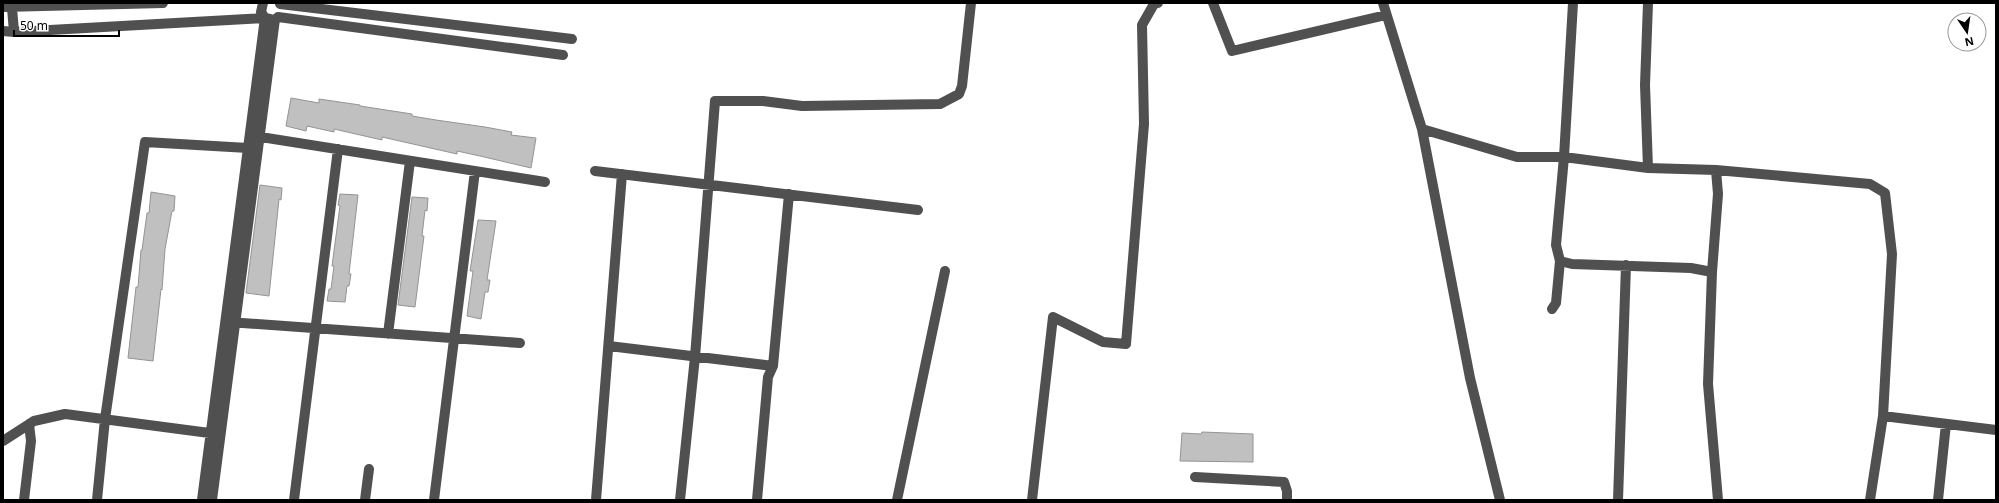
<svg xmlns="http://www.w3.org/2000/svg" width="1999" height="503" viewBox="0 0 1999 503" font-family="'Noto Sans',sans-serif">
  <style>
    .building { fill: #c0c0c0; stroke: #949494 }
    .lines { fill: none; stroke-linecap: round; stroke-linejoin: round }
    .minor { stroke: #505050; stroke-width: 10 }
  </style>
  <rect width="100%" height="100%" fill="#fff"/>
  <!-- building -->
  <path class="building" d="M291 98 319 103V99L360 105V106L412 114V116L436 120 485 127 512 132 511 135 536 138 531 168 480 156 457 151V154L382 137V140L334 129V132L307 126 306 131 286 126Z
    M260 185 282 188 281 200 279 199 269 296 246 293Z
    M151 192 175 196 174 211H172L165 249 162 290 161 289 153 361 128 358 136 287H138L141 250H142L147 213H149Z
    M340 194 358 195 349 274H351L349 286H347L345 302 327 301 329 289H331L334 266H332L340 206 338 205Z
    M412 197 428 198 427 211 425 210 422 236H424L415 307 398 305Z
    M478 220 496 221 487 280H490L488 292H485L481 319 467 316 473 271H470Z
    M1202 432 1253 434V462L1180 461 1182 433 1201 434Z"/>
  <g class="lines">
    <!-- minor -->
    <path class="minor" d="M263 3 261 12 265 18 270 19
      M1213 3 1232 51 1386 15
      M1383 3 1422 129 1470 378 1500 500
      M1648 3 1645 85 1648 168 1716 170 1870 184 1885 193 1892 254 1883 416 1870 500
      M280 4 572 39
      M3 7 163 3
      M12 8 14 32
      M278 17 563 55
      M3 31 14 32 265 18 202 500
      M1422 129 1517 157H1564L1648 168
      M254 136 545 182
      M1716 170 1718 194 1712 272 1708 384 1718 500
      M595 171 918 210
      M1560 261 1572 264 1691 268 1712 272
      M1552 309 1556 303 1560 261 1556 245 1564 157 1573 3
      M229 322 520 343
      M388 334 410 161
      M609 346 773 366
      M1883 416 1996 430
      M3 441 34 421 65 414 217 434
      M1195 477 1284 482 1287 491V500
      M24 500 31 441 29 424
      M97 500 105 419 145 142 248 148
      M212 500 275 19
      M294 500 338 149
      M365 500 369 469
      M434 500 475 171
      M596 500 622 174
      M680 500 695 357 715 101H763L802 106 940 104 959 94 962 86 971 3
      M757 500 768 377 773 366 789 194
      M897 500 945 271
      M1032 500 1053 317 1103 342 1126 344 1144 124 1142 25 1154 4 1158 3
      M1618 500 1626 265
      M1938 500 1946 424"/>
  </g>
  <!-- border -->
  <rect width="1999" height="503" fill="none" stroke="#000000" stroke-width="8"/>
  <!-- north arrow -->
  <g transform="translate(1967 32) rotate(167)"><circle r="19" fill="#ffffff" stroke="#999999"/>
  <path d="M0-3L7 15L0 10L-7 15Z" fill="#000000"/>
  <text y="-6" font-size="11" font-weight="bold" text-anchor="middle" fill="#000000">N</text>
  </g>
  <!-- scale -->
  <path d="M14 30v6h105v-6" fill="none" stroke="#000000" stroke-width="2"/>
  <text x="20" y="30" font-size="12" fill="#000000" stroke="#ffffff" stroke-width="3" paint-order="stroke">50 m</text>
</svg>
